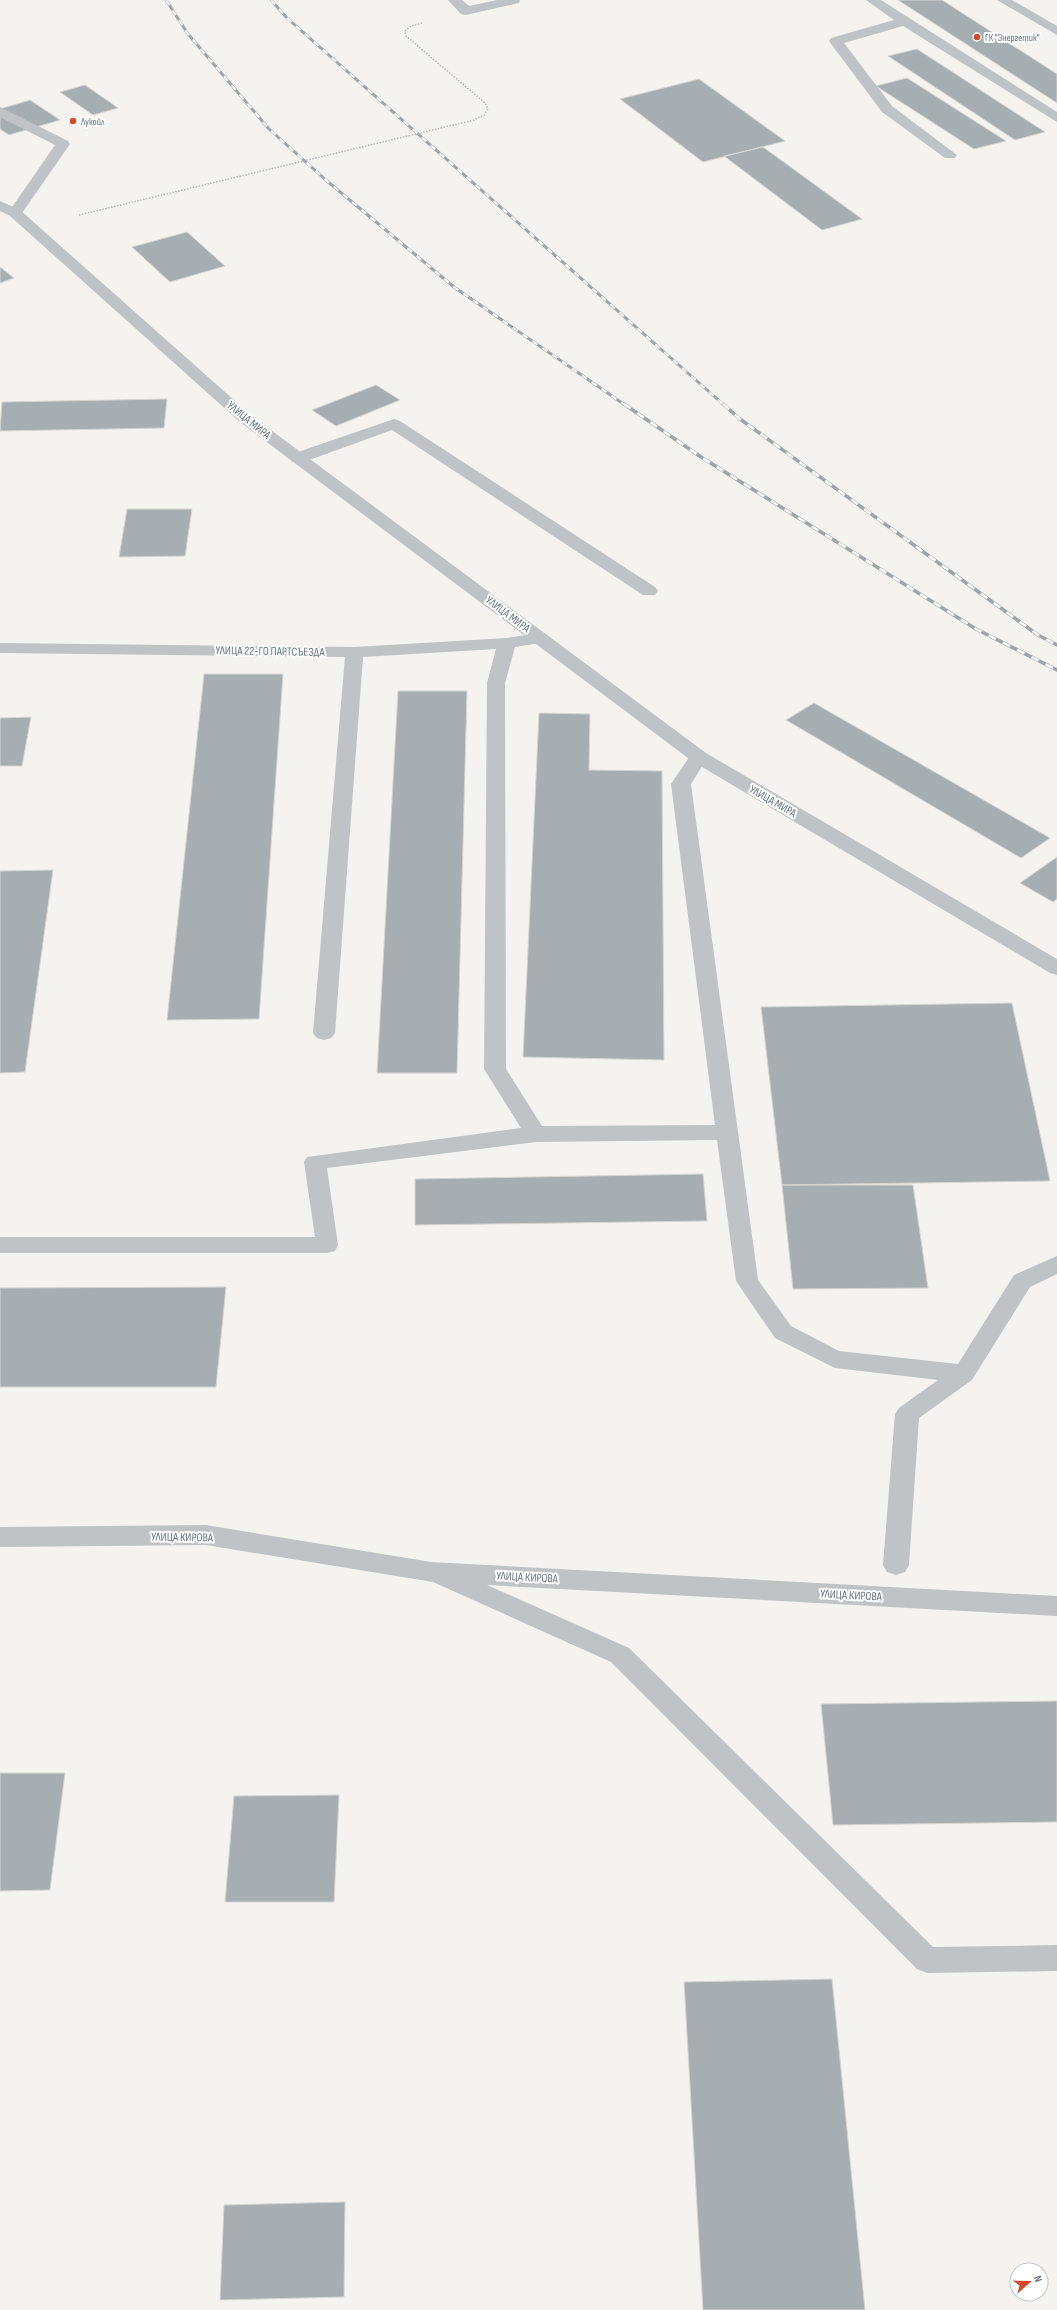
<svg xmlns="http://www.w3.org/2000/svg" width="1057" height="2310" viewBox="0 0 1057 2310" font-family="'Sofia Sans Condensed',sans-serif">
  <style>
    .building { fill: #a6aeb2; stroke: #d5d5d3 }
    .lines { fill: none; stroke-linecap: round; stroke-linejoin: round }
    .path { stroke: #b7babc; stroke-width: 1.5; stroke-dasharray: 1.5 1.5; stroke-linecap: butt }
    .service { fill: #bfc3c6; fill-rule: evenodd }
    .minor { fill: #bfc3c6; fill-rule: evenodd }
    .tertiary { fill: #bfc3c6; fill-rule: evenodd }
    .rail-far1-casing { stroke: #9ea5a9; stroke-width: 3 }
    .rail-casing { stroke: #9ea5a9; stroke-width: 3.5 }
    .rail-far1 { stroke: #fff; stroke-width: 2; stroke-dasharray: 6; stroke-linecap: butt }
    .rail { stroke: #fff; stroke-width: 2.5; stroke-dasharray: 8; stroke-linecap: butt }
    .poi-dot { fill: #d9472a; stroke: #fff; stroke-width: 1.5 }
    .labels { text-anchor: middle; stroke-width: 4; stroke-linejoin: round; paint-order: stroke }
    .far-poi-label { font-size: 10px; fill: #64757f; stroke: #fff; text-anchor: start }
    .street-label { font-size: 12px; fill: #64757f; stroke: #fff }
  </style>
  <rect width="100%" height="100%" fill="#f4f3f0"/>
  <!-- building -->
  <path class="building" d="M898 0H942L1057 74V103Z
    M917 49 1045 132 1015 140 888 56Z
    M907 78 1006 141 974 149 876 86Z
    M699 79 785 141 703 162 620 99Z
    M85 85 118 108 93 115 60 92Z
    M30 100 60 120 9 135 0 129V109Z
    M763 147 862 219 822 230 724 156Z
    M187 232 225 266 170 282 132 247Z
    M0 267 14 278 0 283Z
    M376 385 400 400 336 426 312 410Z
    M167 399 164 428 0 431 2 402Z
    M127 509H192L185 556 119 557Z
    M204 674H283L259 1019 167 1020Z
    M398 691H467L457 1073H377Z
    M814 703 1050 838 1021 858 786 720Z
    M539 713 590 714 589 770 662 771 664 1060 523 1057Z
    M31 717 22 766H0V718Z
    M1057 857V899L1053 902 1020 883Z
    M53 870 25 1072 0 1073V871Z
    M1012 1003 1050 1181 782 1185 761 1007Z
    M703 1174 707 1221 415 1225V1179Z
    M782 1185H913L928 1288 793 1289Z
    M226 1287 216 1387H0V1288Z
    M1057 1701V1822L833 1825 821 1704Z
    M0 1773H65L50 1890 0 1891Z
    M339 1795 334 1902H225L234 1796Z
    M832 1979 865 2310H703L684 1982Z
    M345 2202 344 2297 220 2300 224 2205Z"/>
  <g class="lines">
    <!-- path -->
    <path class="path" d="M79 215 474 120 484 115 488 109 485 103 406 36 405 31 411 26 422 23"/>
    <!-- service -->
    <path class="service" d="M448 0H462L469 6 497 0H520L519 3 466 15 461 14Z
      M866 0H881L1057 112V122L903 26 844 43 892 106 957 155 955 158H945L882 112 829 41 831 38 894 20Z
      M0 107 68 141 70 144 20 216 15 217 8 213 55 145 0 117Z
      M394 419 400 421 655 587 658 591 655 595H643L392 430 304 462H292L290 458 292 454Z
      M540 633 546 634 549 638 546 642 515 647 505 683 506 1069 542 1126 715 1125 671 784 692 753 699 751 706 753 708 757 691 784 758 1280 791 1326 839 1351 958 1364 1014 1275 1057 1256V1274L1030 1287 972 1380 919 1418 909 1565 905 1572 896 1575 887 1572 883 1565 895 1414 899 1408 938 1380 835 1368 775 1338 736 1281 717 1140 536 1142 327 1168 338 1245 335 1251 327 1253H0V1237H315L304 1162 307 1157 521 1128 484 1069 487 683 496 649 363 657 335 1033 331 1038 324 1040 317 1038 313 1033 345 657 0 653V643L354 647 507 638Z
      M206 1525 431 1562 1057 1596V1616L487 1585 629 1648 933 1947 1057 1945V1971L927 1973 917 1969 611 1662 433 1582 206 1545 0 1547V1527Z"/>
    <!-- minor -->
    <path class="minor" d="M997 0H1012L1057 26V35Z"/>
    <!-- tertiary -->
    <path class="tertiary" d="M0 201 20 210 252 416 706 753 1057 959V975L1050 973 692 761 240 422 10 216 0 211Z"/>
    <defs>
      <path id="rail-far1" d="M166 0 188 34 269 129 327 181 454 287 625 405
        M271 0 287 18 724 405"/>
      <path id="rail" d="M624 404 701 457 976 629 1057 670
        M723 404 740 419 1038 635 1057 645"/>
    </defs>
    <!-- rail-far1 casing -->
    <use href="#rail-far1" class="rail-far1-casing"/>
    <!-- rail casing -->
    <use href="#rail" class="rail-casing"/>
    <!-- rail-far1 -->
    <use href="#rail-far1" class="rail-far1"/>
    <!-- rail -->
    <use href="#rail" class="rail"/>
  </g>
  <!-- markers -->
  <g class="poi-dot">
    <circle cx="977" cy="37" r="4"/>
    <circle cx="73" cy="121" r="4"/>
  </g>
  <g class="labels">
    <!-- far-poi labels -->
    <g class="far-poi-label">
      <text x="985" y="41">ГК "Энергетик"</text>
      <text x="81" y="125">Лукойл</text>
    </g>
    <!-- street labels -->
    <g class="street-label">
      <text transform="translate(249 420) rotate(39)" y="4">УЛИЦА МИРА</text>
      <text transform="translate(508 614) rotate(37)" y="4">УЛИЦА МИРА</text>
      <text transform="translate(270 651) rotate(1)" y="4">УЛИЦА 22-ГО ПАРТСЪЕЗДА</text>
      <text transform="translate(773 801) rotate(30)" y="4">УЛИЦА МИРА</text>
      <text transform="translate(182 1537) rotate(1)" y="4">УЛИЦА КИРОВА</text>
      <text transform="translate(527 1577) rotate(3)" y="4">УЛИЦА КИРОВА</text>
      <text transform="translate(851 1595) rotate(3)" y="4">УЛИЦА КИРОВА</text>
    </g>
  </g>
  <!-- north arrow -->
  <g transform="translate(1029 2282) rotate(70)"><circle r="19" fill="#ffffff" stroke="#c1c8cc"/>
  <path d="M0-3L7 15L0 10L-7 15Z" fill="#d9472a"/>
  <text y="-6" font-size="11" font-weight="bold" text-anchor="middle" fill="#64757f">N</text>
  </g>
</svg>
